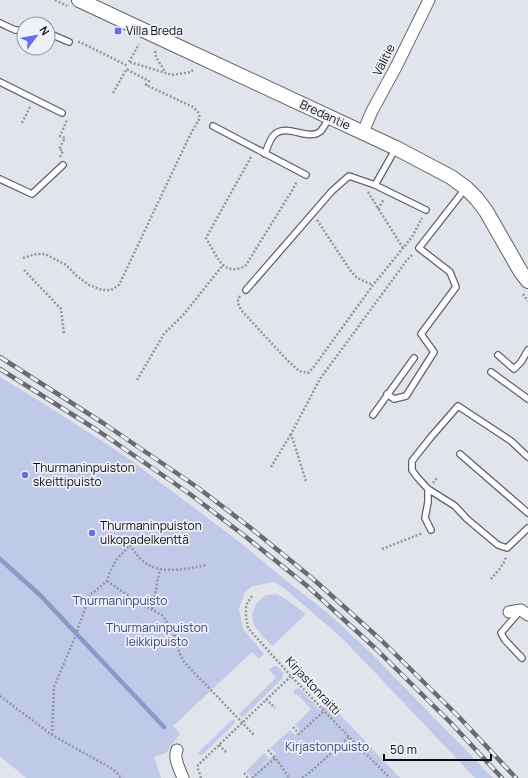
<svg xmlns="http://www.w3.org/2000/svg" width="528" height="778" viewBox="0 0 528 778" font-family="Manrope,sans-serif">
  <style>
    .green { fill: #c0c9e7 }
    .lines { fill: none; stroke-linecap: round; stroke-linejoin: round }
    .stream { stroke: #8c98c8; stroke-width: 4.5 }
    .service-casing { stroke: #616268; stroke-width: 8 }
    .minor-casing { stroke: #616268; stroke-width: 13 }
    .tertiary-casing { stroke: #616268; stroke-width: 16 }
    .path { stroke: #95979c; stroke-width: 2.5; stroke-dasharray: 2 2; stroke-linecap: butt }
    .service { stroke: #fff; stroke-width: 5.5 }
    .minor { stroke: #fff; stroke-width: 11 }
    .tertiary { stroke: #fff; stroke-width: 14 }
    .rail-casing { stroke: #6a6b70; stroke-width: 4.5 }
    .rail { stroke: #eff1f8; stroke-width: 3; stroke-dasharray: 9; stroke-linecap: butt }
    .poi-dot { fill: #6071e8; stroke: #eff1f8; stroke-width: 1.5 }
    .labels { text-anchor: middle; stroke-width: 3.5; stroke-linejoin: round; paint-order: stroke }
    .poi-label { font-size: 12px; fill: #0e0e11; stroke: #eff1f8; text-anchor: start }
    .street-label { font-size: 12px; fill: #0e0e11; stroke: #eff1f8 }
    .park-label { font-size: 12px; fill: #36417c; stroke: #eff1f8 }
  </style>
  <rect width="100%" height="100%" fill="#e2e4eb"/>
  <!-- green -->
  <path class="green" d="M0 377 41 402 107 444 133 462 237 540 284 579 329 614 372 654 493 778H475L343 639 284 588 274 582 253 586 245 592 239 609 243 629 264 654 259 659 252 652 173 726 180 734 166 753 154 757 161 778H26L0 756Z
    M277 594 287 600 306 614 272 646 259 632 254 625 252 615 256 604 266 595Z
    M274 666C279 666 280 669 283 673L282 679 242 718 239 714 276 678 269 670Z
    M298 687 320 710 328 702 400 778H250L276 753 270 748 290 730 295 735 300 730 295 725 311 709 297 694 295 695 293 692Z
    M233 719 236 722 201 756 198 753Z
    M264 753 269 759 251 776 246 771Z"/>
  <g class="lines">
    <!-- stream -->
    <path class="stream" d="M0 559 40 595 164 727"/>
    <defs>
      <path id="service" d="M0 23 15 30H24
        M48 33 69 42
        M0 82 62 113
        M213 126 306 175
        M265 154C267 148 270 138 275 134 288 123 308 142 321 131 324 127 327 122 329 117
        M0 179 32 194 63 165
        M375 185 396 148
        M246 290 332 191 349 176 375 185 426 210
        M498 355 514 369 521 362 528 350
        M491 372 528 399
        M387 394 394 399 406 396 434 352 421 334 456 287 450 272 419 248 465 189
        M373 415 414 358
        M460 454 528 513
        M528 457 511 441 458 406 431 437 412 461V470L417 477 428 489 455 506 467 519 498 545 507 548 528 528
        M428 489V502L425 518 431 530
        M520 611 501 633 505 640 522 658"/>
      <path id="minor" d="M363 132 372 111 396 67 429 0
        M509 612 521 610 528 615
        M177 750C173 758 180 770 183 778"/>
      <path id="tertiary" d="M79 0 158 37 396 148 451 177 466 188 477 199 486 211 521 272 528 281"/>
    </defs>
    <!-- service casing -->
    <use href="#service" class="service-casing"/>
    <!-- minor casing -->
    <use href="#minor" class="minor-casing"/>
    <!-- tertiary casing -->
    <use href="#tertiary" class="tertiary-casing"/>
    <!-- path -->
    <path class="path" d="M55 0 67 6
      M78 42H80L128 66
      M155 51 156 57 165 72
      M129 62 139 44
      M130 62 172 75 191 72 194 69
      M113 93 127 68
      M22 123 30 107
      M60 157 63 151 59 149 65 138 60 136 67 120
      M251 157 206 238C209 243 219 262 223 265 230 271 239 270 246 265L293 189 297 181
      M368 192 403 248
      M378 209 384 199
      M317 220 350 270 357 278 373 285
      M23 258 36 254H45L66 265 78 277 89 285 102 290H111L119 285 190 135 200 118 198 112 193 107 146 85 149 81 126 69
      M24 270 61 309 64 334
      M523 294 528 301
      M240 296C236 301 239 305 241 310L287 360 299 371 308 373 313 368 373 285 412 237 422 218
      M137 380 164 334 184 314 223 265
      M271 467 291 434
      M306 481 291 434 320 379 407 260 413 254
      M433 483 438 477
      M382 549 423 533
      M491 579C496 573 504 565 506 557
      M107 581 139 603 162 615 169 625 178 642 179 652 184 662 254 735
      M252 596 246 605V617L248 628 255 636 291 676 349 737 390 778
      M152 609 160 569
      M0 696 52 735 111 768 117 773 121 778
      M266 699 275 708
      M293 727 299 734 324 711
      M52 735 54 687 73 642 90 595 107 581 110 572 116 560 130 545C144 568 158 572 184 569 191 568 198 567 206 565
      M219 745 227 753
      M268 750 280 764 289 778
      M244 773 248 778
      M201 778 198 769V765L291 676
      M252 778 275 758
      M302 778 308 774 349 737"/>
    <!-- service -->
    <use href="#service" class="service"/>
    <!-- minor -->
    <use href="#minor" class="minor"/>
    <!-- tertiary -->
    <use href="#tertiary" class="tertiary"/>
    <defs>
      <path id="rail" d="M0 357 103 423 197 487 252 529 312 578 381 640 458 716 516 778
        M0 369 97 430 190 494 246 537 306 585 375 648 450 722 502 778"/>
    </defs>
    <!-- rail casing -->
    <use href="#rail" class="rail-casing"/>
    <!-- rail -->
    <use href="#rail" class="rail"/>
  </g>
  <!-- markers -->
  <g class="poi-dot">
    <rect x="114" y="27" width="8" height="8" rx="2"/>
    <circle cx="25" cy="475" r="4"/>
    <circle cx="92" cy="533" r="4"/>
  </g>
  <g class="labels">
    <!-- poi labels -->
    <g class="poi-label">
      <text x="126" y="35">Villa Breda</text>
      <text x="33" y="472">Thurmaninpuiston<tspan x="33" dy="14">skeittipuisto</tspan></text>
      <text x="100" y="530">Thurmaninpuiston<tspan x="100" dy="14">ulkopadelkenttä</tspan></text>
    </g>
    <!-- street labels -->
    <g class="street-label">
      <text transform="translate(384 60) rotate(-63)" y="4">Välitie</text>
      <text transform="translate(325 115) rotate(25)" y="4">Bredantie</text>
      <text transform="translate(313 686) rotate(47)" y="4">Kirjastonraitti</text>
    </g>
    <!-- park labels -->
    <g class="park-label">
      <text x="120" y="605">Thurmaninpuisto</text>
      <text x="157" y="632">Thurmaninpuiston<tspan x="157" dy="14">leikkipuisto</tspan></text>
      <text x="327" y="751">Kirjastonpuisto</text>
    </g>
  </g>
  <!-- north arrow -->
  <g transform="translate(36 36) rotate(58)"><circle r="19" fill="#eff1f8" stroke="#95969c"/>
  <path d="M0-3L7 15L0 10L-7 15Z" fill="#6071e8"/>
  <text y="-6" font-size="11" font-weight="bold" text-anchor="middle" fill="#0e0e11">N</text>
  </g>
  <!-- scale -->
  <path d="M384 754v6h107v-6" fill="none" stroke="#0e0e11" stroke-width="2"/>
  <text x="390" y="754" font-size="12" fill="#0e0e11" stroke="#eff1f8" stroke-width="3" paint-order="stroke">50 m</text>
</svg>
